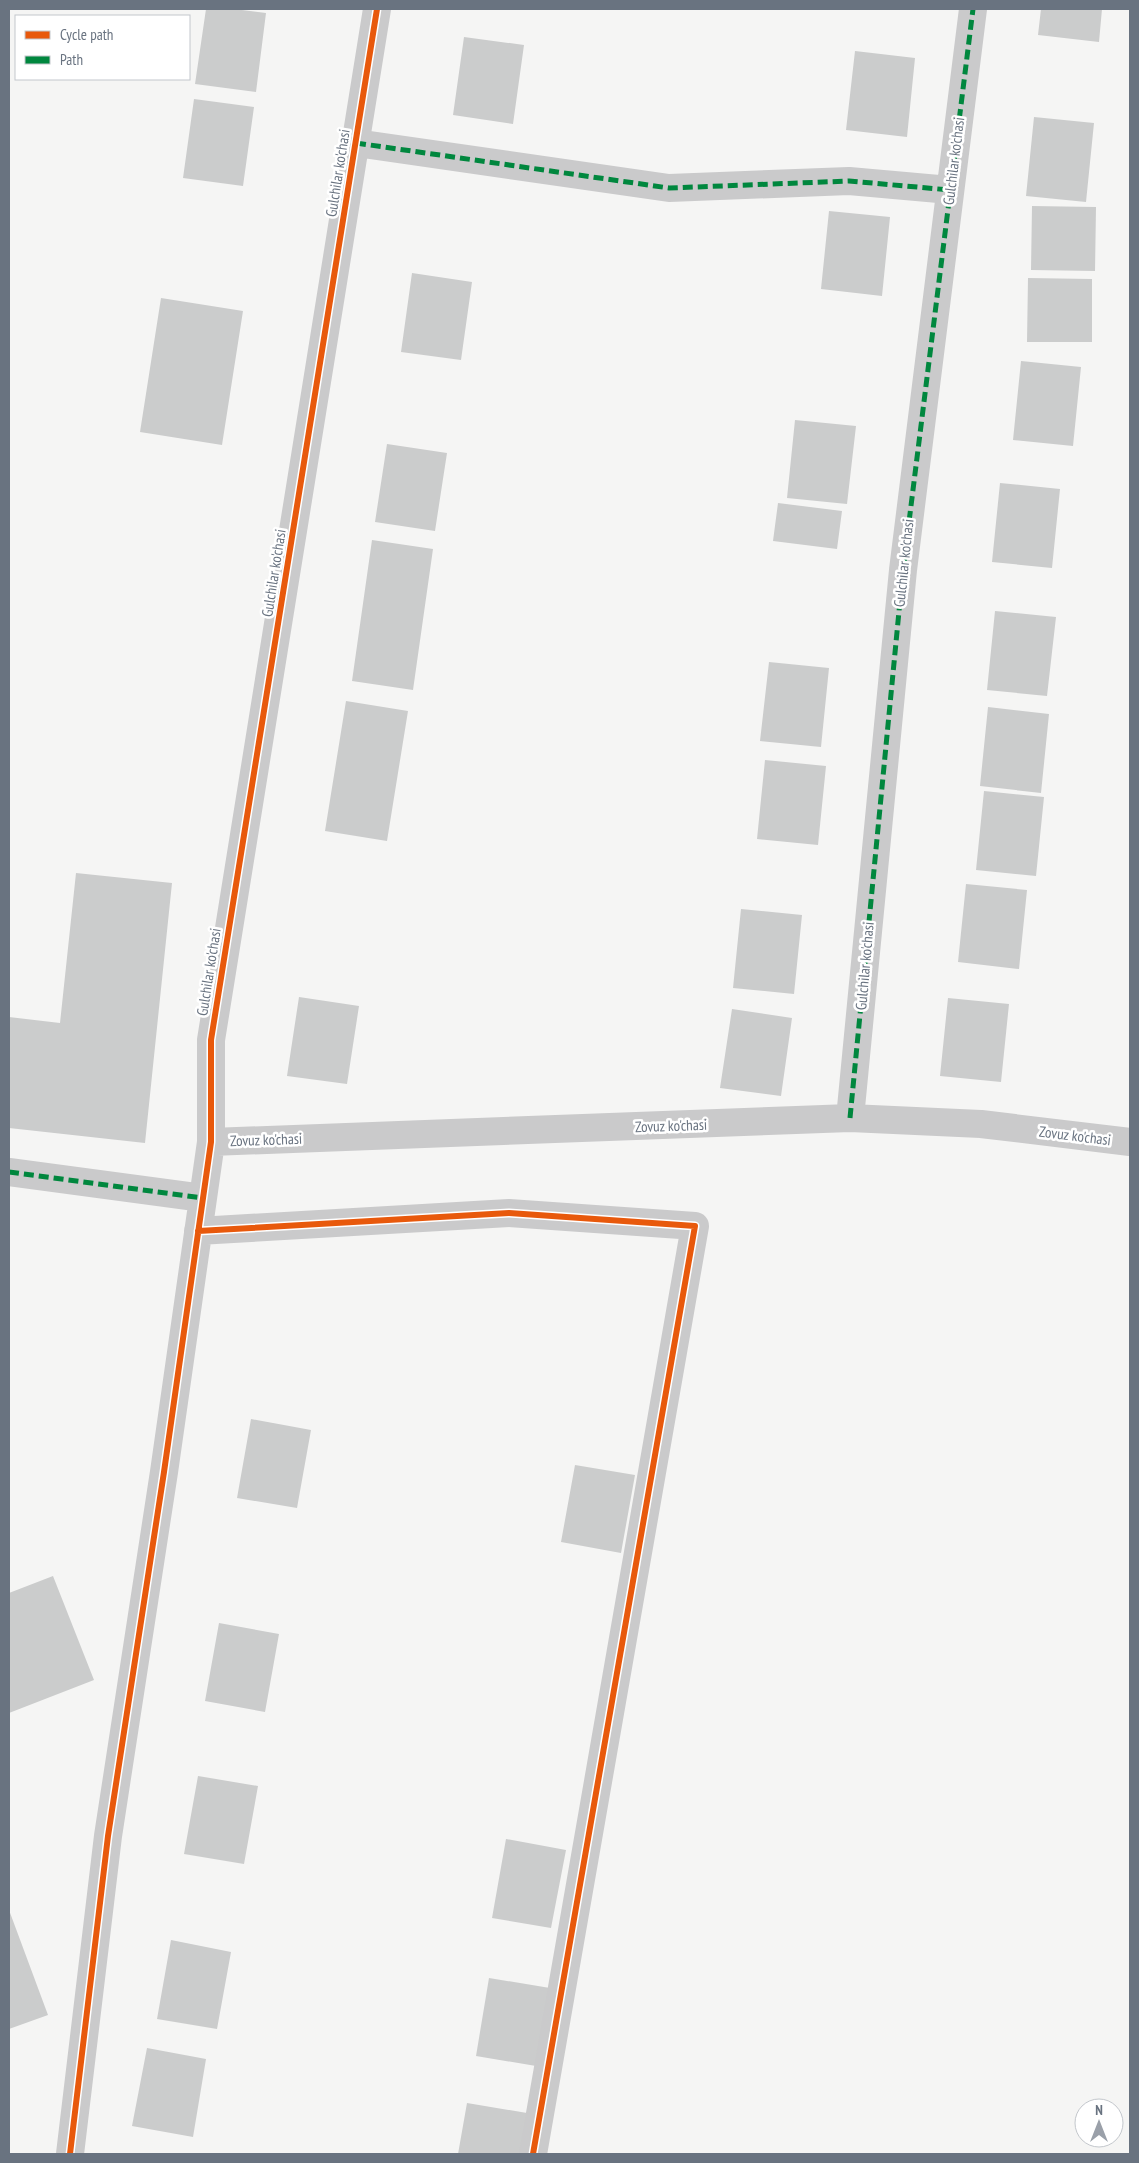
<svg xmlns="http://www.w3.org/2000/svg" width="1139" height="2163" viewBox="0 0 1139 2163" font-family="'PT Sans Narrow',sans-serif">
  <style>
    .building { fill: #cbcccc }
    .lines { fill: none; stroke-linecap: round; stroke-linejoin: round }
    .street { stroke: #cacacb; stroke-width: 28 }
    .quiet { stroke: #00873e; stroke-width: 5; stroke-dasharray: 10 5; stroke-linecap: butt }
    .cycleway-casing { stroke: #fff; stroke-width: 9 }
    .cycleway { stroke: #e8590c; stroke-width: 6 }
    .labels { text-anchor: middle; stroke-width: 5; stroke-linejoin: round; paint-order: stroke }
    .street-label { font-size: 15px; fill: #697380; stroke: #fff }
  </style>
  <rect width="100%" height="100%" fill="#f5f5f4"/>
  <!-- building -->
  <path class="building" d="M206 9H234L266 13 256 92 195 84Z
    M1041 9H1102L1099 42 1038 35Z
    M464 37 524 45 513 124 453 115Z
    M855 51 915 58 907 137 846 130Z
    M194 99 254 107 243 186 183 178Z
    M1034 117 1094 123 1086 202 1026 196Z
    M1032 206 1096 207 1095 271 1031 270Z
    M829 211 890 217 882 296 821 289Z
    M412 273 472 282 461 360 401 352Z
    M1028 278 1092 279V342H1027Z
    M161 298 243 311 222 445 140 432Z
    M1021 361 1081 367 1073 446 1013 440Z
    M795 420 856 426 847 504 787 498Z
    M387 444 447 453 435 531 375 522Z
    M1000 483 1060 489 1052 568 992 562Z
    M778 503 842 511 837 549 773 541Z
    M372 540 433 549 413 690 352 681Z
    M995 611 1056 617 1047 696 987 690Z
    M769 662 829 668 821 747 760 741Z
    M346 701 408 711 387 841 325 831Z
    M988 707 1049 714 1041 793 980 786Z
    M765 760 826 766 818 845 757 839Z
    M984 791 1044 797 1036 876 976 870Z
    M76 873 172 883 145 1143 9 1128V1017L60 1023Z
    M966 884 1027 890 1019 969 958 962Z
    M741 909 802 915 794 994 733 988Z
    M299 997 359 1006 347 1084 287 1076Z
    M948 998 1009 1004 1001 1082 940 1076Z
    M732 1009 792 1018 781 1096 720 1088Z
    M251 1419 311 1430 297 1508 237 1498Z
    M575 1465 635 1475 621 1553 561 1542Z
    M53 1576 94 1680 9 1713V1593Z
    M219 1623 279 1634 265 1712 205 1701Z
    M198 1776 258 1786 244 1864 184 1854Z
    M506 1839 566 1850 551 1928 492 1918Z
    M9 1910 48 2015 9 2029Z
    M171 1940 231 1952 217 2029 157 2019Z
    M489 1978 550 1988 536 2066 476 2056Z
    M147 2048 206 2059 193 2137 132 2126Z
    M467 2103 527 2113 520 2154H458Z"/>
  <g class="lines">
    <!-- street -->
    <path class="street" d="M356 143 669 188 849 181 950 190
      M850 1118 903 570 973 9
      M211 1142 850 1118 981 1124 1130 1142
      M9 1172 203 1198
      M198 1231 509 1213 695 1226 533 2154
      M70 2154 108 1836 164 1472 211 1142V1040L377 9"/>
    <!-- quiet -->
    <path class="quiet" d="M356 143 669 188 849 181 950 190
      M850 1118 903 570 973 9
      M9 1172 203 1198"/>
    <defs>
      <path id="cycleway" d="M198 1231 509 1213 695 1226 533 2154
        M70 2154 108 1836 164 1472 211 1142V1040L377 9"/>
    </defs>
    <!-- cycleway casing -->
    <use href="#cycleway" class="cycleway-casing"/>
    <!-- cycleway -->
    <use href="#cycleway" class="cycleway"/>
  </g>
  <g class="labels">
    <!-- street labels -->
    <g class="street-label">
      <text transform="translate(954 161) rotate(-83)" y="5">Gulchilar ko'chasi</text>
      <text transform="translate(338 173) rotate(-81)" y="5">Gulchilar ko'chasi</text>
      <text transform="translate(904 563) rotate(-84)" y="5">Gulchilar ko'chasi</text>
      <text transform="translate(274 573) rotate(-81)" y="5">Gulchilar ko'chasi</text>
      <text transform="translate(865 966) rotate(-85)" y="5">Gulchilar ko'chasi</text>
      <text transform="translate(209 972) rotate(-81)" y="5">Gulchilar ko'chasi</text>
      <text transform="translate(671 1126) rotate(-2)" y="5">Zovuz ko'chasi</text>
      <text transform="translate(1075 1136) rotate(7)" y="5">Zovuz ko'chasi</text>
      <text transform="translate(266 1140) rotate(-2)" y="5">Zovuz ko'chasi</text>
    </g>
  </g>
  <!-- border -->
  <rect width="1139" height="2163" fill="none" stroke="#697380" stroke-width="20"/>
  <!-- legend -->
  <rect x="15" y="15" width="175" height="65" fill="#ffffff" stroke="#c3c7cc"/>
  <rect x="25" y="31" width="25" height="8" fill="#e8590c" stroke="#c3c7cc"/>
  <text x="60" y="40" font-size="15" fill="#697380">Cycle path</text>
  <rect x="25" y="56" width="25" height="8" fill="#00873e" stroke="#c3c7cc"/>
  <text x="60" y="65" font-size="15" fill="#697380">Path</text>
  <!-- north arrow -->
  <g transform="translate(1099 2123)"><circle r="24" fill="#ffffff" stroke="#c3c7cc"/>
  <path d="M0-4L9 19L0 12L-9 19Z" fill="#9aa0a9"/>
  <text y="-8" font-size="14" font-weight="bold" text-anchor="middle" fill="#697380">N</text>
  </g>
</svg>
